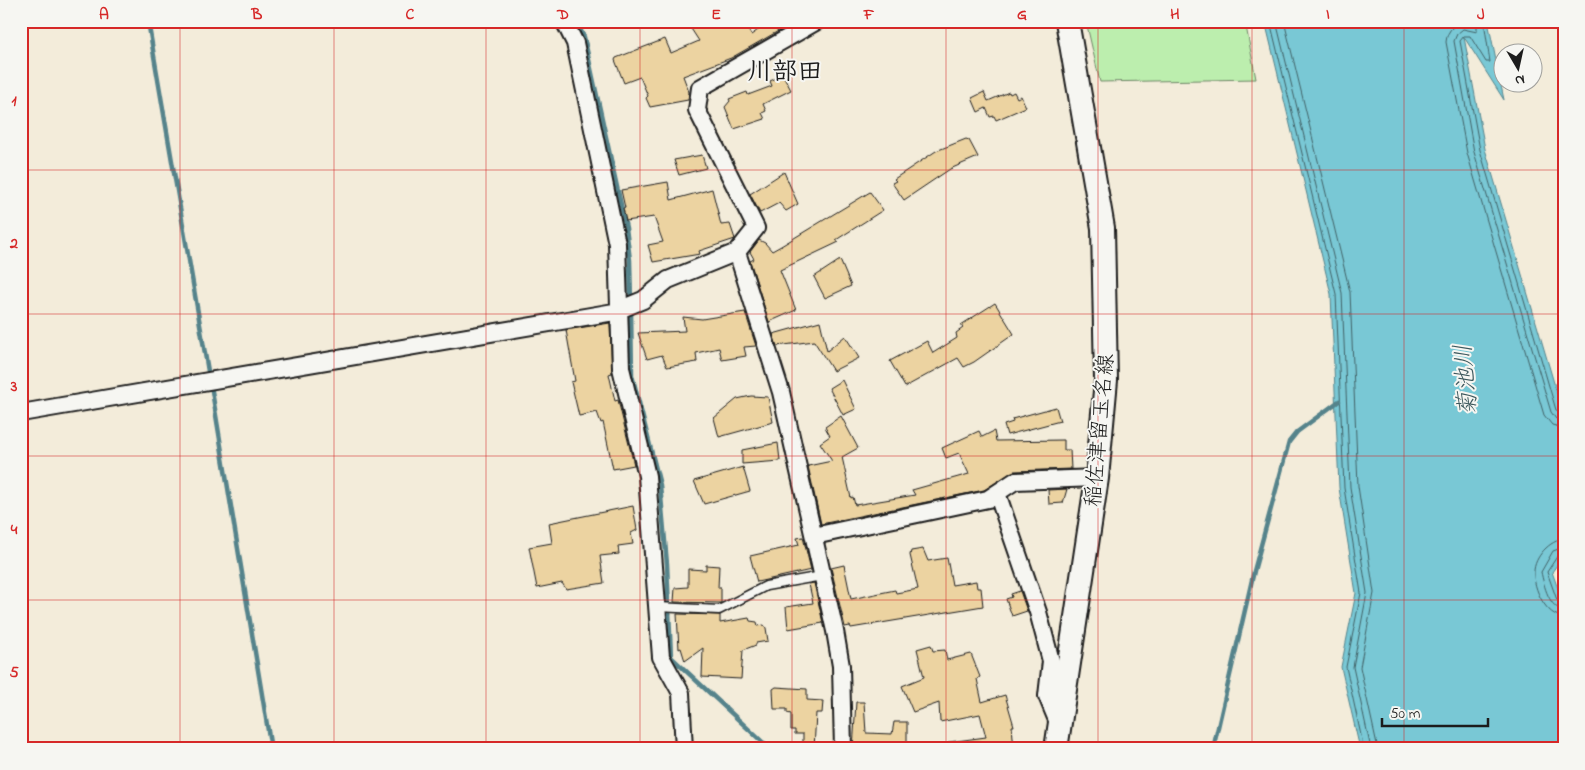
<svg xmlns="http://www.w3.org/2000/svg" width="1585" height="770" viewBox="0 0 1585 770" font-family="'Indie Flower','Klee One',sans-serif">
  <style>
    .green { fill: #bceeae; stroke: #6c8565 }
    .water { fill: #79c8d5; stroke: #54838b }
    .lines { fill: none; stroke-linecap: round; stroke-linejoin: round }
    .shore { stroke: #416166; stroke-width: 1 }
    .stream { stroke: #54838b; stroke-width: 4.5 }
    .building { fill: #ecd3a1; stroke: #1c1c1c }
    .service-casing { stroke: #1c1c1c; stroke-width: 11 }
    .minor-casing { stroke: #1c1c1c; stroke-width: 20 }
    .secondary-casing { stroke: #1c1c1c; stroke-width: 26 }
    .service { stroke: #f6f6f2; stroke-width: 8 }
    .minor { stroke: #f6f6f2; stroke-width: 16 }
    .secondary { stroke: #f6f6f2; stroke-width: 22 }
    .grid { fill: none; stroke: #d62828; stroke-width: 1; stroke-opacity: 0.55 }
    .labels { text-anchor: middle; stroke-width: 4; stroke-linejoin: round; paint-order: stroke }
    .street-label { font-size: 22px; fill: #1c1c1c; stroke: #f6f6f2 }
    .water-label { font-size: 24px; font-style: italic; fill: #3d585d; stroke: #f6f6f2 }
    .quarter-label { font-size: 25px; font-weight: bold; fill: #1c1c1c; stroke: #f6f6f2 }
    .neatline { fill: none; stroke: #d62828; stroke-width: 2 }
    .grid-label { font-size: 16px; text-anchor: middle; font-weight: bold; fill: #d62828 }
  </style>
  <rect width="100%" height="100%" fill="#f3ecda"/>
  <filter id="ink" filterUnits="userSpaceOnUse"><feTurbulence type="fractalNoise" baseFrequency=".02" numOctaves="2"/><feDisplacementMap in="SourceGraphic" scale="10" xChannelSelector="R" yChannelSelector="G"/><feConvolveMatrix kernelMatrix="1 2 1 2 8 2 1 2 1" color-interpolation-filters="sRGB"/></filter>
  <g filter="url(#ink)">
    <!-- green -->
    <path class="green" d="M1086 21H1245L1256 79 1100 82Z"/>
    <!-- water -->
    <path class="water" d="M1265 21H1488L1504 100 1464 37 1485 149 1564 417V555L1552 572 1564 605V749H1360L1341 667 1356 593 1339 488 1331 294Z"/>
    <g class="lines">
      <!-- shore -->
      <path class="shore" d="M1270 21 1336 294 1344 488 1361 593 1346 667 1364 749
        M1276 21 1342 293 1350 487 1367 593 1353 667 1371 749
        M1284 21 1350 292 1358 486 1374 593 1360 667 1378 749
        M1468 21C1456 22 1447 29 1446 42L1467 153 1544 415 1552 425 1564 428
        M1477 21V32L1463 29 1457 34 1454 41 1474 152 1551 412 1556 419 1564 420
        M1484 21 1490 62H1486L1470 36H1464L1460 41 1480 150 1556 410 1564 414
        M1564 539C1550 540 1534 557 1534 572 1533 588 1546 617 1564 617
        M1564 547 1553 551 1541 572C1544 585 1549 609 1564 610
        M1564 553 1558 555 1547 572 1557 600 1564 604"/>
      <!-- stream -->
      <path class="stream" d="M148 21 209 377
        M576 21 584 37 626 228 630 260 631 302
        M631 309 632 375 660 485 667 564 671 657 770 749
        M211 385 271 749
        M1213 749 1254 571 1289 442 1297 432 1339 401"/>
    </g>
    <!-- building -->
    <path class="building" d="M686 21H744L751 35 771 21H796L731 58 683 76 689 92 688 100 650 107 646 98 648 96 640 77 624 83 615 60 616 58 665 39 671 53 699 41Z
      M783 75 791 90 763 104 766 111 762 113 765 119 734 129 725 107 730 101 729 99 747 92 748 95 772 86 770 81Z
      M984 92 988 101 1009 92 1010 94 1014 92 1017 98 1021 96 1026 107 996 120 994 116 990 117 986 108 978 112 972 98Z
      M966 139 969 140 978 157 950 169 904 200 892 183 896 181 894 179 936 151Z
      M702 155 706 168 679 175 674 160Z
      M784 172 798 204 786 211 779 203 760 213 750 194Z
      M668 182 671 200 712 189 721 225 730 224 735 239 699 251 700 254 653 262 648 245 663 242 654 217 626 221 623 208H625L621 190Z
      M870 192 883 210 836 240 839 242 780 270 796 310 769 322 750 261 754 259 750 252 759 240 765 243 772 251 781 246Z
      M840 260 851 286 825 298 814 277Z
      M995 303 1014 334 974 362 964 367 958 358 905 387 890 361 927 341 933 353 957 338 956 333 963 328 961 325Z
      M745 312 756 346 744 347 746 356 722 360 719 348 696 353 697 362 667 367 662 355 647 359 638 333 685 331 683 317 702 319Z
      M820 321 827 351 845 336 859 358 833 371 814 341 777 346 773 334Z
      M610 323 612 373 609 374 615 401 618 400 634 465 613 469 603 422 601 423 597 412 579 416 571 382 575 381 566 330Z
      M842 380 856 409 843 415 829 388Z
      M751 396 768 397 773 422 719 437 714 418 737 399Z
      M1056 407 1060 421 1007 435 1004 425 1013 422 1012 419Z
      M841 416 858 448 842 457 851 498 853 497 855 505 915 495 912 490 969 474 959 453 946 458 942 448 979 431 982 437 994 431 996 441 1064 440V450H1070L1071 469 1014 471 984 490 821 524 808 466 832 461 820 443 830 436 825 427Z
      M778 443 780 461 742 464V450Z
      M743 467 750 491 704 504 694 481Z
      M1067 489 1063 503 1049 504 1048 490Z
      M633 506 637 530 631 533 633 544 618 546 619 554 600 556 604 583 566 589 562 583 537 588 529 547 552 543 549 523Z
      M803 537 811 570 757 582 750 556 799 545 797 538Z
      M923 549 928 561 947 558 952 585 976 581 977 588H981L983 606 851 628 850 626 845 627 831 568 844 565 851 599 895 590 896 593 918 589 910 555 911 551Z
      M706 565 719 566 718 588H721V603L674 602 675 588 688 587V569L706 570Z
      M814 583 823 623 788 629 786 607 813 603 809 584Z
      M1020 591 1027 611 1012 616 1006 599 1012 597 1011 594Z
      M677 614 720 615V623L749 618 750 621 757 622 758 626 764 625 766 628 768 641 756 643V645L743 650 741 679 702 677 703 648 685 661 681 648 679 649Z
      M931 645 933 651 945 650 947 660 971 654 980 677 977 679 982 702 1005 695 1014 726H1012L1014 749H949V742L986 737 980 714 940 722 939 703 913 712 902 686 924 677 917 649Z
      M776 687 807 689V700L823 701 822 713H816L814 749H803V734H795V730H791V714L787 713V709H774L773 689Z
      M856 702H864L866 733 892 734 894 722H907V749H853Z"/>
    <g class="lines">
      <defs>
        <path id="service" d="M657 607 719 610 766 586 822 576"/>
        <path id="minor" d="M564 21 575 43 617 244 621 368 647 476 661 657 681 693 684 749
          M737 252 781 392 835 631 841 666 843 749
          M21 413 614 312 643 300 668 280 737 252 756 228 697 110 700 88 817 21
          M997 493 1038 612 1051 661 1047 696 1059 725
          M814 536 988 499 1015 481 1097 478"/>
        <path id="secondary" d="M1056 749 1097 478 1106 380 1103 228 1067 21"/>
      </defs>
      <!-- service casing -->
      <use href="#service" class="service-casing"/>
      <!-- minor casing -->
      <use href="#minor" class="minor-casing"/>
      <!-- secondary casing -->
      <use href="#secondary" class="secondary-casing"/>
      <!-- service -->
      <use href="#service" class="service"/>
      <!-- minor -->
      <use href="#minor" class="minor"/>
      <!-- secondary -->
      <use href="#secondary" class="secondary"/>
    </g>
  </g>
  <!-- grid -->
  <path class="grid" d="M180 21V749M334 21V749M486 21V749M640 21V749M792 21V749M946 21V749M1098 21V749M1252 21V749M1404 21V749M21 170H1564M21 314H1564M21 456H1564M21 600H1564"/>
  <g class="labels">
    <!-- street labels -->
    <g class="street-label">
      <text transform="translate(1098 430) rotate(-85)" y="8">稲佐津留玉名線</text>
    </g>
    <!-- water labels -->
    <g class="water-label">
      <text transform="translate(1465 380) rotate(-95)" y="8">菊池川</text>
    </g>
    <!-- quarter labels -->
    <g class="quarter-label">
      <text x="785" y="79">川部田</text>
    </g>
  </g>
  <!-- margin -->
  <rect width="1585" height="770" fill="none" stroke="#f6f6f2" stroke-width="55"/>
  <!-- north arrow -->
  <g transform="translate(1518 68) rotate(171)"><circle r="24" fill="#f6f6f2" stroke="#9f9f9c"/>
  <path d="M0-4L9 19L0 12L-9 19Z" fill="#1c1c1c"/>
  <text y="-8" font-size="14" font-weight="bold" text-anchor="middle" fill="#1c1c1c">N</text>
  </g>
  <!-- scale -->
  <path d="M1382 718v8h106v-8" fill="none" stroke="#1c1c1c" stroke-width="2.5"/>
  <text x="1390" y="718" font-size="15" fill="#1c1c1c" stroke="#f6f6f2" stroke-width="4" paint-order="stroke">50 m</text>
  <rect x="28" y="28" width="1530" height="714" class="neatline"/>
  <g class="grid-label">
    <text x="104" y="19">A</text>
    <text x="257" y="19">B</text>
    <text x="410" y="19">C</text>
    <text x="563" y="19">D</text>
    <text x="716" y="19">E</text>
    <text x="869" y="19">F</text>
    <text x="1022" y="19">G</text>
    <text x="1175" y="19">H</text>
    <text x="1328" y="19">I</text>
    <text x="1481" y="19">J</text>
    <text x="14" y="105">1</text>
    <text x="14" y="248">2</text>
    <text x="14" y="391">3</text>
    <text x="14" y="534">4</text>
    <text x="14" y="677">5</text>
  </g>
</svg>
